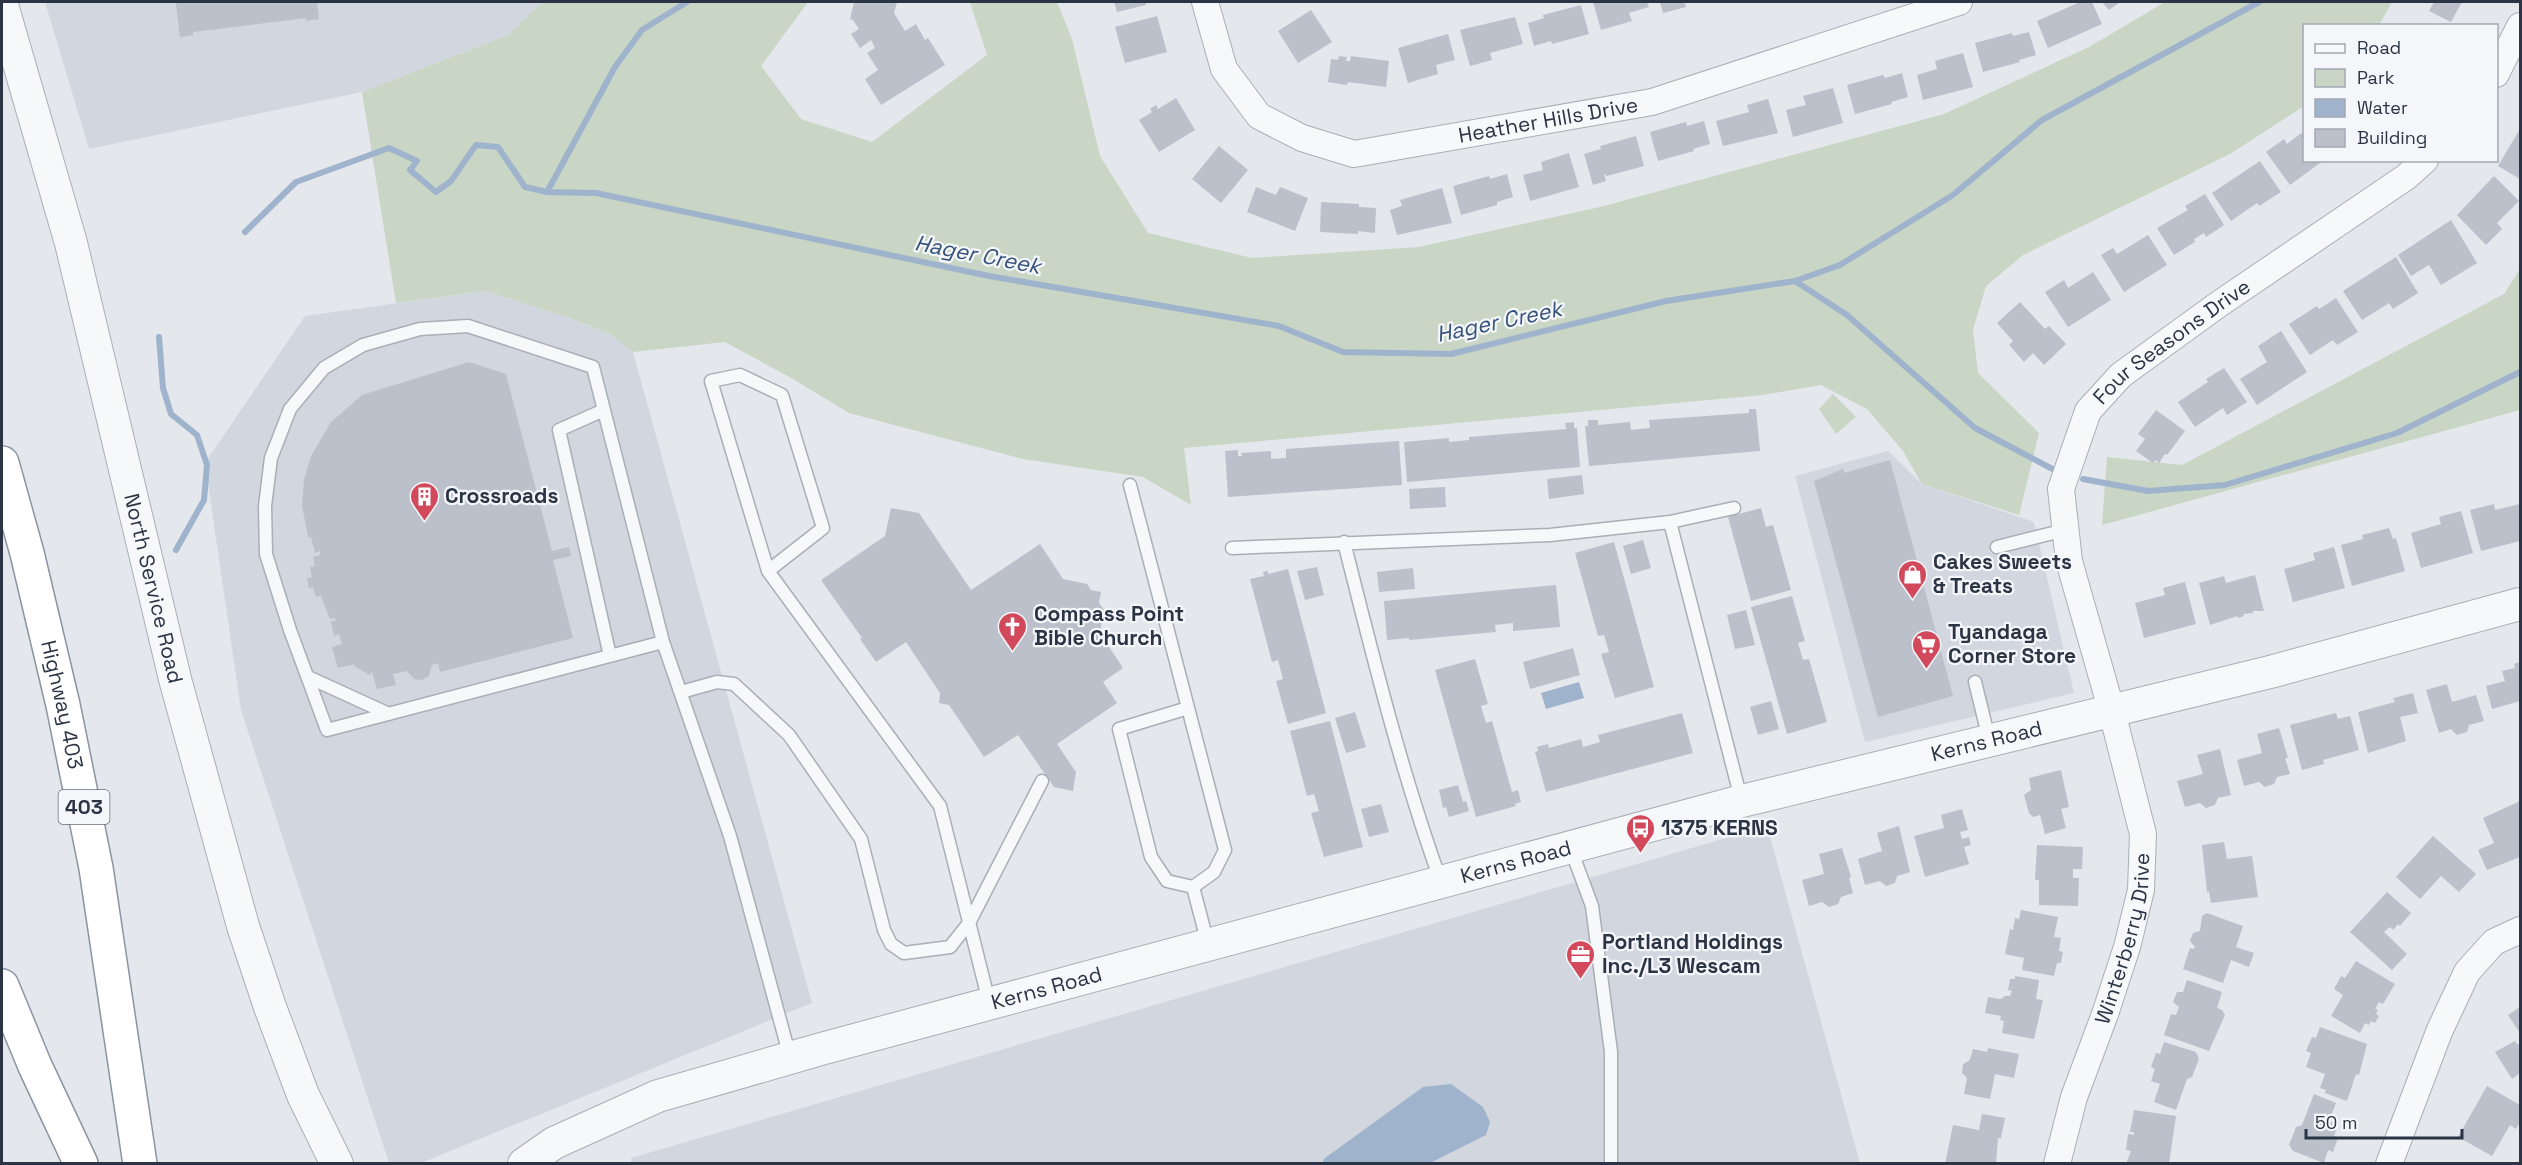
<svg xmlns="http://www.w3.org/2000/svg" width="2522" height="1165" viewBox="0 0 2522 1165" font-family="'Space Grotesk',sans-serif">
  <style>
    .built { fill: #d2d6de }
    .green { fill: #c9d6c5 }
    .water { fill: #9fb4cc }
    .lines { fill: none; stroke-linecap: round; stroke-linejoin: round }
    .stream { stroke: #9fb4cc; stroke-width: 6 }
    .building { fill: #bbc0ca }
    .service-casing { stroke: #a9aeb7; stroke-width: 15 }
    .minor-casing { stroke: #a9aeb7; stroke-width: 28 }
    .tertiary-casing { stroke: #a9aeb7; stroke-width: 34 }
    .motorway-casing { stroke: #8b94a3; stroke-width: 36 }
    .service { stroke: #f7f8fa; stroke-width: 12 }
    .minor { stroke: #f7f8fa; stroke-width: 26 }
    .tertiary { stroke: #f7f8fa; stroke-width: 32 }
    .motorway { stroke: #fff; stroke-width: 33 }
    .labels { text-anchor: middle; stroke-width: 4.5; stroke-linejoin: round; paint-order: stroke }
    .shield { fill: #f4f6f9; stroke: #676e7b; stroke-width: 1.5 }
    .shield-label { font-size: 20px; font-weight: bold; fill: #2b3445 }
    .street-label { font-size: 21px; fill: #2b3445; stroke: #f4f6f9 }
    .poi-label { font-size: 21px; font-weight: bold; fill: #2b3445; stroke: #f4f6f9; text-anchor: start }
    .water-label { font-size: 22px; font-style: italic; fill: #34527a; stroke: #f4f6f9 }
  </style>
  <rect width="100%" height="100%" fill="#e4e7ec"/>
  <!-- built -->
  <path class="built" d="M45 2H542L508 35 362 92 89 149Z
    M485 291 570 318 608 333 633 352 812 1003 421 1163H389L241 710 205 463 305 316Z
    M1888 451 1922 484 2034 522 2074 693 1865 742 1795 476Z
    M1767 826 1860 1163 632 1164 631 1158Z"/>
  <!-- green -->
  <path class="green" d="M542 2H808L761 66 801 119 872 142 987 55 970 2H1057L1072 39 1100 156 1148 233 1252 258 1419 247 1600 207 1944 114 2089 47 2165 2H2392L2379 25 2304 26V106L2230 154 2023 255 1986 286 1973 330 1978 373 2039 433 2019 515 1922 484 1903 451 1867 409 1821 385 1763 395 1184 448 1191 505 1143 477 1023 459 849 413 793 379 725 342 633 352 608 333 570 318 485 291 396 303 362 92 508 35Z
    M2520 269V410L2102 525 2107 457 2182 465 2504 294Z
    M1833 394 1856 417 1836 434 1819 409Z"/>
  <!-- water -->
  <path class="water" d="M1579 682 1584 698 1546 709 1541 693Z
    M1451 1084 1483 1107 1490 1122 1486 1135 1430 1163H1322L1325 1158 1423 1087Z"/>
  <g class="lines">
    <!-- stream -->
    <path class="stream" d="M547 192 615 67 642 30 687 2
      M245 232 296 182 389 148 417 161 410 170 436 192 451 181 476 145 498 147 525 187 547 192 596 193 989 276 1279 326 1343 352 1451 354 1666 301 1795 281 1840 265 1953 195 2042 120 2259 2
      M1795 281 1847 315 1975 428 2060 473
      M159 337 163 388 171 414 197 435 207 465 204 500 176 550
      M2083 479 2148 491 2225 485 2397 433 2520 372"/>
  </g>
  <!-- building -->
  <path class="building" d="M177 2H317L319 19 306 21V18L193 32V35L180 37 176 4Z
    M854 2H897L894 13 905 31 916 24 925 40 928 38 945 65 881 105 865 79 878 70 867 53 875 48 871 40 860 48 851 34 859 29 853 20 850 19Z
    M1114 2H1145L1146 5 1117 12Z
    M1593 2H1647L1649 7 1629 13 1632 21 1601 30Z
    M1660 2H1684L1686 7 1663 13Z
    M2080 2H2092L2102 24 2048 48 2037 21Z
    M2102 2H2120L2109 10Z
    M2434 2H2462L2451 22 2429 11Z
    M1581 5 1589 34 1552 44 1551 41 1534 46 1528 23 1544 18 1543 15Z
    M1311 10 1332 42 1298 63 1278 31Z
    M1157 16 1167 52 1125 63 1115 27Z
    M1515 17 1523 44 1490 53 1492 60 1470 66 1460 30Z
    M2029 32 2036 55 2019 60 2020 62 1983 72 1975 43 2012 33 2013 36Z
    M1448 34 1455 60 1436 65 1438 74 1408 83 1398 48Z
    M1963 53 1973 87 1923 100 1917 75 1937 69 1935 61Z
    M1339 56 1347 57 1346 61H1350L1351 56 1389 61 1386 87 1348 82 1347 85 1328 82 1331 59 1338 60Z
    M1902 73 1908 97 1891 102 1892 104 1855 114 1847 85 1883 75 1885 78Z
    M1833 88 1843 123 1793 137 1786 110 1806 105 1803 96Z
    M1176 98 1195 130 1159 152 1139 120 1152 112 1150 109 1156 105 1158 109Z
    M1768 99 1778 133 1723 146 1716 121 1749 112 1747 105Z
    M1704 121 1710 144 1693 149 1694 151 1658 161 1650 132 1686 122 1687 126Z
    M2520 129V179L2498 166Z
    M2304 131V160H2324L2290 185 2266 152 2284 139 2287 144Z
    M1636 136 1644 166 1607 176 1604 174 1606 181 1593 185 1584 154 1601 149 1600 146Z
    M1219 146 1248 170 1221 203 1192 179Z
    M1569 153 1579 187 1530 201 1523 175 1543 170 1541 162Z
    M2260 161 2281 192 2259 206 2257 203 2231 221 2212 193Z
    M1507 174 1513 197 1497 202V205L1461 215 1453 186 1489 176 1490 179Z
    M2494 176 2519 201 2497 223 2502 229 2486 245 2457 215Z
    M1256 187 1276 195 1280 187 1308 198 1295 231 1247 212Z
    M1442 188 1452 223 1397 235 1390 210 1402 206 1400 200Z
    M2205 194 2224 225 2206 237 2204 233 2194 239 2195 242 2174 255 2157 228 2188 210 2185 206Z
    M1321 202 1359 204V207L1376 208 1375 233 1358 231V234L1320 232Z
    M2451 220 2477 263 2441 285 2429 265 2411 276 2398 255Z
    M2148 235 2167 265 2124 292 2101 255 2113 248 2117 254Z
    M2396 257 2418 293 2393 309 2389 303 2362 320 2343 291Z
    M2093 272 2111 300 2068 327 2045 292 2064 280 2068 288Z
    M2336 298 2358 332 2337 345 2333 340 2310 355 2289 324 2317 306 2319 309Z
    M2020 302 2045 329 2049 326 2066 344 2044 365 2033 353 2024 362 2009 345 2013 341 1997 323Z
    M2281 331 2307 372 2257 405 2240 379 2267 362 2258 346Z
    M469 362 506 374 552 551 569 547 571 556 553 560 573 638 440 672 438 663 432 665 429 676 422 680 414 679 407 671 393 674 396 685 377 689 372 672 370 675 354 666 355 664 338 668 332 647 342 644 339 634 334 636 331 622 336 620 335 618 330 619 321 596 316 597 313 587 309 588 307 578 312 577 310 567 315 566 313 557 320 555V551L315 553 311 537H308L302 505 304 480 311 456 331 422 362 395Z
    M2224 368 2247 402 2227 415 2223 408 2195 427 2178 402 2208 382 2206 379Z
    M1749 409H1756L1760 451 1589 466 1585 426H1588V420H1598V425L1630 422 1631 430 1650 428 1649 420 1749 413Z
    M2156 410 2185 431 2167 455 2165 454 2159 463 2156 460 2153 463 2136 451 2145 439 2138 434Z
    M1574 422V428H1577L1580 467 1407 482 1404 442 1449 438V442L1469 440V437L1566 429 1565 423Z
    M1399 441 1402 485 1228 497 1225 451 1238 450V456H1242L1241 453 1271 451V459L1286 458V449Z
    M1890 460 1953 696 1878 717 1814 481 1843 469 1844 473Z
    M1582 475 1584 494 1549 499 1547 479Z
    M1445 487 1446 507 1410 509 1409 489Z
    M2494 504 2495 510 2520 504V541L2481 551 2470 510Z
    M891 508 919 513 971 590 1040 544 1063 579 1087 584 1091 590 1101 592 1099 603 1104 610 1100 633 1123 668 1103 682 1117 703 1057 744 1076 772 1073 791 1054 787 1018 735 984 757 949 705 939 703 940 693 906 642 876 662 860 639 862 638 821 580 885 536Z
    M1761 508 1766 527 1773 525 1791 590 1751 601 1728 517Z
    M2461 511 2473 553 2421 568 2411 533 2441 524 2439 517Z
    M2389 528 2393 539 2396 538 2405 571 2352 586 2341 545 2363 539 2362 535Z
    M1643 540 1651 568 1631 574 1623 546Z
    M1614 542 1654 687 1615 698 1601 654 1609 652 1604 635 1598 636 1575 553Z
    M2334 547 2345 588 2293 602 2284 569 2315 560 2313 553Z
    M1317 567 1324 595 1305 600 1297 571Z
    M1413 568 1415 589 1379 592 1377 572Z
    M1288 569 1326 713 1288 724 1276 681 1283 679 1278 660 1272 662 1250 579 1264 576 1263 572 1268 571V574Z
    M2255 575 2264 611H2253V613L2243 614 2244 616 2238 618 2237 616 2210 625 2199 583 2224 576 2226 583Z
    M2185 582 2196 624 2144 638 2135 603 2165 595 2163 588Z
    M1556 585 1560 627 1513 631V623L1495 625 1496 632 1409 640V638L1387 640 1384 601Z
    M1792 596 1805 641 1798 643 1803 660 1809 659 1827 722 1787 734 1751 607Z
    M1746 610 1755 645 1735 649 1727 615Z
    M1573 648 1580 675 1530 689 1523 662Z
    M1475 659 1488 704 1481 706 1486 723 1492 721 1512 792 1518 790 1521 802 1515 804 1516 806 1476 817 1435 670Z
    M2520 662V701L2492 709 2486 686 2505 681 2502 671 2515 668 2514 664Z
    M2447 684 2452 702 2476 695 2484 721 2469 725 2467 732 2457 735 2451 729 2439 733 2426 690Z
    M2413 693 2418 713 2400 717 2406 741 2368 753 2358 712 2395 702 2393 698Z
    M1771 701 1779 729 1758 735 1750 707Z
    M1355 712 1366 747 1346 753 1335 718Z
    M1682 713 1693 753 1546 792 1535 752 1538 751 1537 747 1548 744 1549 748 1581 739 1583 747 1600 742 1598 735Z
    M2336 713 2338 719 2350 716 2359 750 2323 760 2324 764 2302 770 2290 725Z
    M1330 721 1363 847 1324 857 1311 813 1319 811 1314 794 1307 796 1290 731Z
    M2279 728 2288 758H2285L2290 774 2277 777 2274 784 2265 787 2259 782 2244 786 2237 760 2262 753 2257 734Z
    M2220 749 2231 795 2218 798 2215 805 2206 808 2200 803 2185 807 2177 781 2203 774 2197 755Z
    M2061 770 2069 807 2061 809 2066 828 2045 834 2040 815 2033 817 2029 813 2024 795 2031 790 2029 778Z
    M1458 785 1463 802 1466 801 1469 811 1449 817 1446 807 1443 808 1439 790Z
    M2520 801V857L2487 870 2478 850 2494 843 2483 818Z
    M1381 804 1389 832 1369 837 1361 809Z
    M1962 809 1968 830 1960 832 1962 839 1969 837 1971 845 1964 847 1969 864 1925 877 1914 836 1944 828 1941 815Z
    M1899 826 1910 872 1897 876 1895 883 1886 886 1880 881 1865 885 1858 859 1882 851 1877 833Z
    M2433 836 2476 874 2459 892 2441 876 2420 899 2396 877Z
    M2224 842 2227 859 2252 856 2258 897 2211 903 2209 892H2207L2202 845Z
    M2037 845 2083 847 2082 869H2073V878H2079L2078 906 2039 905V880H2035Z
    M1842 848 1851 877 1849 878 1853 893 1841 897 1838 904 1829 907 1822 902 1809 906 1802 880 1824 874 1819 854Z
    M2387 892 2411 913 2400 926 2398 924 2393 930 2390 927 2384 932 2407 954 2392 970 2350 932Z
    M2021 910 2058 917 2054 937 2061 938 2059 951 2063 952 2061 963H2057L2054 976 2022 970 2024 958 2005 954 2010 929 2013 930 2015 918 2019 919Z
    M2207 913 2243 926 2236 947 2254 953 2249 967 2231 960 2223 983 2183 969 2190 948 2194 949 2195 947 2190 941 2193 933 2200 931 2202 916Z
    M2356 961 2395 984 2383 1004 2379 1002 2375 1009 2378 1010 2376 1014 2379 1016 2375 1023 2371 1021 2369 1025 2365 1023 2360 1033 2331 1016 2343 995 2334 989 2341 976 2345 978Z
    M2015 976 2039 980 2036 999 2043 1000 2034 1039 2002 1033 2004 1021 2000 1020 2001 1016 1985 1013 1988 997 2000 999 2003 998 2004 996H2010L2012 991 2008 990 2010 979H2015Z
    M2187 980 2222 992 2217 1008 2222 1010 2225 1015 2209 1051 2164 1035 2171 1014 2176 1015 2179 1007 2173 1002 2177 992H2183Z
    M2520 1007V1033L2508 1015Z
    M2320 1027 2367 1044 2359 1075 2356 1074 2347 1101 2325 1093 2326 1090 2320 1088 2325 1074 2306 1067 2311 1053 2306 1051 2312 1037 2316 1038Z
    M2515 1041 2518 1045 2520 1043V1073L2512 1079 2495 1052Z
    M2164 1042 2196 1052 2199 1059 2192 1077 2187 1079 2176 1110 2154 1102 2160 1084 2151 1081 2155 1069 2151 1067 2156 1053 2160 1054Z
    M1988 1048 2019 1054 2014 1078 1995 1074 1990 1099 1964 1094 1967 1078 1962 1073 1963 1064 1970 1060 1973 1049 1987 1052Z
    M2487 1086 2520 1105V1122L2516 1129 2510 1125 2492 1156 2458 1137Z
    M2314 1094 2336 1103 2329 1121 2338 1124 2334 1136 2338 1138 2333 1152 2328 1150 2324 1163 2293 1151 2289 1145 2296 1127 2302 1125Z
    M2134 1110 2176 1116 2169 1164H2126L2131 1151 2126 1150 2128 1134 2134 1135V1132H2130Z
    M1982 1114 2005 1118 2001 1138H1998L1996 1164H1945L1953 1125 1979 1130Z"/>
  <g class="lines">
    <defs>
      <path id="service" d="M468 326 593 367 663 642 327 730 290 630 266 554 265 506 271 458 290 409 324 368 363 345 420 329Z
        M604 410 559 430 610 656
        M1130 485 1225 850 1214 872 1193 887 1167 881 1151 857 1119 729 1188 708
        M1670 522 1741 799
        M1344 542C1373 657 1401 771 1441 882
        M1997 547 2065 530
        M1232 548 1550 535 1670 522 1734 508
        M768 571 823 528 782 395 740 375 711 381 768 571 940 806 989 1002
        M663 642 730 836 790 1057
        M308 677 389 714
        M1975 682 1989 739
        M681 692 717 682 734 684 789 735 861 839 884 930 891 944 904 953 950 947 969 923 1042 781
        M1570 847 1592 906 1611 1052V1164
        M1193 887 1208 944"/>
      <g id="minor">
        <path id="s1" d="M1205 2 1224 69 1259 116 1302 138 1354 154 1652 102 1959 2"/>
        <path d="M2496 74 2520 26"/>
        <path id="s2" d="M2057 1164 2074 1097 2105 1014 2127 947 2141 890 2143 834 2112 712 2069 561 2061 489 2088 411 2121 375 2219 304 2406 177 2425 160"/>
        <path d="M2389 1164 2439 1032 2467 972 2494 942 2520 930"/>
      </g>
      <g id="tertiary">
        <path id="s3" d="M2 5 71 243 175 679 243 926 270 1007 303 1095 337 1164"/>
        <path id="s4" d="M524 1164 554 1143 658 1096 821 1049 1742 801 2270 672 2520 604"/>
      </g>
      <g id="motorway">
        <path id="s5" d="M2 463 27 553 63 705 96 868 140 1164"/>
        <path d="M2 986 35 1066 81 1164"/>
      </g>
    </defs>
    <!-- service casing -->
    <use href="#service" class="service-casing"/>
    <!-- minor casing -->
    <use href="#minor" class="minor-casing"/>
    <!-- tertiary casing -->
    <use href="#tertiary" class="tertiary-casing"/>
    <!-- motorway casing -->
    <use href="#motorway" class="motorway-casing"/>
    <!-- service -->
    <use href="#service" class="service"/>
    <!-- minor -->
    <use href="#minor" class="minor"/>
    <!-- tertiary -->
    <use href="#tertiary" class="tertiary"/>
    <!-- motorway -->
    <use href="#motorway" class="motorway"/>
  </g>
  <!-- icons -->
  <defs>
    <symbol id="building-pin" viewBox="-11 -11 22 30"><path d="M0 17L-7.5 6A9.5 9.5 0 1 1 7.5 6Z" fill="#d1495b" stroke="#f4f6f9"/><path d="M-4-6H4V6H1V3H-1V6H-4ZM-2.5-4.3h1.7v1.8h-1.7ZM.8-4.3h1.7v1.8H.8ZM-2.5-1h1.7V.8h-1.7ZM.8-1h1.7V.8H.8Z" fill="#fff"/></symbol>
    <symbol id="shop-pin" viewBox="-11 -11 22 30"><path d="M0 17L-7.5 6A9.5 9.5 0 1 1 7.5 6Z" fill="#d1495b" stroke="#f4f6f9"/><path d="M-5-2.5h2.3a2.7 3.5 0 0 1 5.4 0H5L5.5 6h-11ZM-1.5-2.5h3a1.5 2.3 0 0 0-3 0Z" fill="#fff"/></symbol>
    <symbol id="church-pin" viewBox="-11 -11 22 30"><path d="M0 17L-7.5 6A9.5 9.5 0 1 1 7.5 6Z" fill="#d1495b" stroke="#f4f6f9"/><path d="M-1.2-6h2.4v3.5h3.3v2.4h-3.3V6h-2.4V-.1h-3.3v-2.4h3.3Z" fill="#fff"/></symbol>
    <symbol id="supermarket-pin" viewBox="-11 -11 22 30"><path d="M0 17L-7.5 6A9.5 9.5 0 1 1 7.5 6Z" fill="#d1495b" stroke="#f4f6f9"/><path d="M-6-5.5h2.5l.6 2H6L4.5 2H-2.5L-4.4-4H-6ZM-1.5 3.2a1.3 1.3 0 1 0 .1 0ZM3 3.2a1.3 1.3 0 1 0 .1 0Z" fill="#fff"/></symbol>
    <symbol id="bus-pin" viewBox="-11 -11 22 30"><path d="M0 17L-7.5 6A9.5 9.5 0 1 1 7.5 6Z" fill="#d1495b" stroke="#f4f6f9"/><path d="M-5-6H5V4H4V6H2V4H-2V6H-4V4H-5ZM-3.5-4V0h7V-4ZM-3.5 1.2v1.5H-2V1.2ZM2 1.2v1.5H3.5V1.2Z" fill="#fff"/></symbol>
    <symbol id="office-pin" viewBox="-11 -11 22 30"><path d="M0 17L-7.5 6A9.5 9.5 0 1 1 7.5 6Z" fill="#d1495b" stroke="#f4f6f9"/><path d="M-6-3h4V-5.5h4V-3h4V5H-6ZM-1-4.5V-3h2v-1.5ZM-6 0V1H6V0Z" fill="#fff"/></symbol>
  </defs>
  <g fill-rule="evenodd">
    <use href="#building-pin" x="408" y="480" width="33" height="45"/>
    <use href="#shop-pin" x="1896" y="558" width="33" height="45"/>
    <use href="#church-pin" x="996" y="610" width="33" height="45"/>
    <use href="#supermarket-pin" x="1910" y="628" width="33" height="45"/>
    <use href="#bus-pin" x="1624" y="812" width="33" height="45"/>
    <use href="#office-pin" x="1564" y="938" width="33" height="45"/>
  </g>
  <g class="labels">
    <!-- shield labels -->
    <rect class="shield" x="58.5" y="790" width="51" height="34" rx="4.5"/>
    <g class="shield-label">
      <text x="84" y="814">403</text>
    </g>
    <!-- street labels -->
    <g class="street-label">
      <text dy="7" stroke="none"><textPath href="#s1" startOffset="428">Heather Hills Drive</textPath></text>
      <text dy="7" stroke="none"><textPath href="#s2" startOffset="890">Four Seasons Drive</textPath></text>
      <text dy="7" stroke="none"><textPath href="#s3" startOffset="603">North Service Road</textPath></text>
      <text dy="7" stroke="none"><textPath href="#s5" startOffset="249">Highway 403</textPath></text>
      <text dy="7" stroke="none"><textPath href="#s4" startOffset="1526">Kerns Road</textPath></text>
      <text dy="7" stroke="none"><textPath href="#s4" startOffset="1040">Kerns Road</textPath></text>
      <text dy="7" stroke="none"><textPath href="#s2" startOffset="236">Winterberry Drive</textPath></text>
      <text dy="7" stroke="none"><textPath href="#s4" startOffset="554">Kerns Road</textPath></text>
    </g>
    <!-- poi labels -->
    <g class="poi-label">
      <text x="445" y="503">Crossroads</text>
      <text x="1933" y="569">Cakes Sweets<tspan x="1933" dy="24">&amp; Treats</tspan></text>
      <text x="1034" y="621">Compass Point<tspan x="1034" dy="24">Bible Church</tspan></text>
      <text x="1948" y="639">Tyandaga<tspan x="1948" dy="24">Corner Store</tspan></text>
      <text x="1661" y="835">1375 KERNS</text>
      <text x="1602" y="949">Portland Holdings<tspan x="1602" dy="24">Inc./L3 Wescam</tspan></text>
    </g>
    <!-- water labels -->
    <g class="water-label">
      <text transform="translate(978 254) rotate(11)" y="8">Hager Creek</text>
      <text transform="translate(1499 321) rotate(-12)" y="8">Hager Creek</text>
    </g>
  </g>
  <!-- border -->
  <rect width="2522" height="1165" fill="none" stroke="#2b3445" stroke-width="6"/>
  <!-- legend -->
  <rect x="2303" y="24" width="195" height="138" fill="#f4f6f9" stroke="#a4a8b1" stroke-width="1.5"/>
  <rect x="2315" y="44" width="30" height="9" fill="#f7f8fa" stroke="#a4a8b1" stroke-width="1.5"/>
  <text x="2357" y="54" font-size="18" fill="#2b3445">Road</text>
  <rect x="2315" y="69" width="30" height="18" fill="#c9d6c5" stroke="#a4a8b1" stroke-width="1.5"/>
  <text x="2357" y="84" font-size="18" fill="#2b3445">Park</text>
  <rect x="2315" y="99" width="30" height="18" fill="#9fb4cc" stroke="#a4a8b1" stroke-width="1.5"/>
  <text x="2357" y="114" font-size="18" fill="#2b3445">Water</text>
  <rect x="2315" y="129" width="30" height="18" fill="#bbc0ca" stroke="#a4a8b1" stroke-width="1.5"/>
  <text x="2357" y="144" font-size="18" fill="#2b3445">Building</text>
  <!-- scale -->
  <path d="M2306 1129v9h156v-9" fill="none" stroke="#2b3445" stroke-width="3"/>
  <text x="2315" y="1129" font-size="18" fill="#2b3445" stroke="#f4f6f9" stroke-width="4.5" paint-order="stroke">50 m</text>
</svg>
